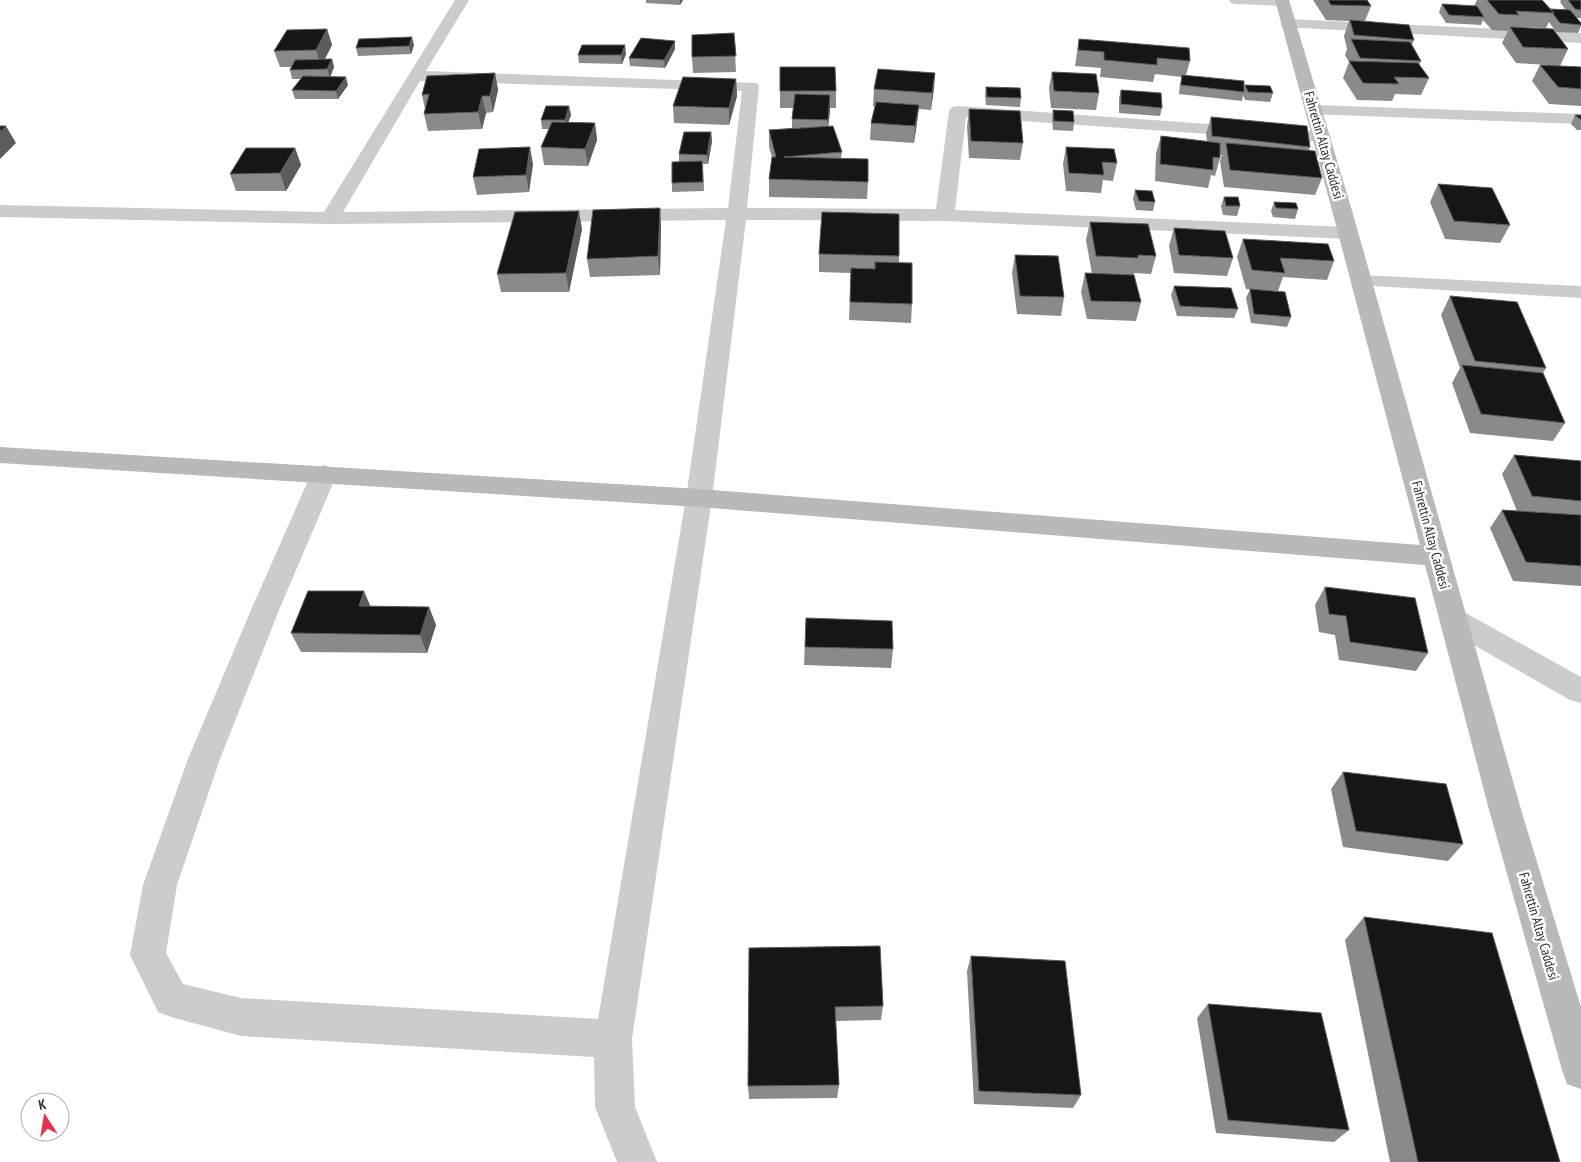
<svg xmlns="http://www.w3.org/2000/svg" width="1581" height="1162" viewBox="0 0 1581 1162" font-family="'PT Sans Narrow',sans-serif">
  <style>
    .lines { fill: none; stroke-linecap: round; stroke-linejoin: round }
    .street { fill: #ccc; fill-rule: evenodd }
    .secondary { fill: #b9b9b9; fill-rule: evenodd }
    .wall { fill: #8a8a8a }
    .shaded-wall { fill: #5c5c5c }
    .building { fill: #161616; stroke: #5c5c5c }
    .labels { text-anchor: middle; stroke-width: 5; stroke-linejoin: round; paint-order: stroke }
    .street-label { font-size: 14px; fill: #2f2f2f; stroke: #fff }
  </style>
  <rect width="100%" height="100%" fill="#fff"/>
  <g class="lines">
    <!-- street -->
    <path class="street" d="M455 0H469L426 71 757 83 759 86 747 208 936 209 949 111 952 107 958 106 1322 132 1328 133 1331 137 1328 141 1322 142 966 117 955 210 1348 227 1355 229 1358 233 1355 237 1348 239 945 221 746 220 712 498 632 1039 635 1107 657 1162H617L595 1107 594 1057 241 1036 171 1017 158 1012 130 955 143 885 188 759 251 610 311 474 315 468 324 465 333 468 337 474 279 610 220 759 177 885 166 953 183 984 241 998 598 1019 686 498 726 220 330 224 0 217V205L324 212ZM420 81 742 91 728 208 343 212Z
      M1229 0H1288L1289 2 1287 5 1282 6 1236 4 1231 3Z
      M1288 19 1581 33V43L1283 27 1280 24 1283 21Z
      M1314 105 1581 114V124L1308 114 1305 110 1308 106Z
      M1362 275 1581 286V298L1355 285 1352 281 1355 277Z
      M1454 609 1464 612 1581 677V703L1570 700 1444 628 1440 620 1444 612Z"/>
    <!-- secondary -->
    <path class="secondary" d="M1275 0H1289L1353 214 1520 806 1581 1007V1089L1567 1084 1562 1070 1488 806 1425 565 699 507 0 463V447L699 489 1420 545 1333 214Z"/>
  </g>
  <!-- wall -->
  <path class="wall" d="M646 0H683L680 5 646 3Z
    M1313 0H1367L1371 6 1365 21 1414 40 1412 45 1421 61 1419 65 1429 78 1421 95 1395 94 1392 101 1357 100 1343 78 1349 62 1345 55 1347 49 1344 36 1349 21 1326 20Z
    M1477 0H1542L1550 9H1565L1560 2 1561 0H1581V18H1576L1581 23V26L1578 33 1556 32 1549 22 1546 28 1515 27 1568 49 1560 66 1581 67V106L1549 104 1532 81 1540 65H1548L1516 63 1502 43 1508 31 1492 30 1483 20 1481 25 1446 23 1439 12 1442 4 1474 6Z
    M327 29 332 45 325 59H332L334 67 330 76 348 85 338 99H295L292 90 301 79H292L290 70 292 67H280L274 51Z
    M734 33 736 72 693 73 692 57Z
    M1079 39 1190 61 1186 75 1244 88 1245 85 1273 93 1270 102 1245 100 1243 95 1242 101 1179 94 1180 83 1182 77 1155 74 1153 82 1100 77 1101 68 1075 66Z
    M675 41V49L665 68 630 66 629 58Z
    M414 45 411 54 358 56 356 48Z
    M626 54 622 64 579 63 578 55Z
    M780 67 836 91V108H830L828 126 842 152 841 158 868 182 867 199 769 197V179L772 157 769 147V130L792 128V119L793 108H780Z
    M1052 72 1099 93 1096 110 1051 108 1049 88Z
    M495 73 498 90 493 112 486 113 482 129 428 131 424 114 425 109 422 95Z
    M935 73 931 110 919 109 914 143 870 140 871 123 875 106H873L874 89Z
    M736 79 737 96 729 125 674 123 673 106Z
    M986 87 1021 98 1020 107 986 105 985 95Z
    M1121 90 1162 108 1160 116 1119 113V98Z
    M569 106 571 115 568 122 595 123 597 140 588 166 544 165 541 147 549 129H542L541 120Z
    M969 109 1023 143 1020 160 969 158 967 126Z
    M1053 110 1074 122 1073 131 1053 130 1052 118Z
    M1575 115H1581V130H1577L1571 124Z
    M1211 117 1310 147 1309 150 1322 178 1315 195 1224 187 1220 161 1222 155H1220V158L1215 176 1211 175 1208 188 1155 181 1156 153 1161 136 1207 141 1206 134Z
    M711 132 712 141 708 164H703L704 191 672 192V183L679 161V154Z
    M1066 147 1117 163 1113 181 1103 180 1101 193 1066 191 1063 164Z
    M295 148 301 165 286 191H236L230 174Z
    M533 164 529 192 477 195 473 177Z
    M1438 184 1510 225 1500 243 1445 239 1430 202Z
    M1135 190 1155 202 1153 211 1136 210 1133 199Z
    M1224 197 1240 206 1237 216 1223 215 1221 206Z
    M1274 202 1298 209 1295 219 1273 217 1271 211Z
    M660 208 661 226 660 275 590 277 587 259Z
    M1090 222 1156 256 1151 274 1134 273V275L1141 302 1136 321 1087 319 1081 292 1085 273 1092 274 1086 240Z
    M1174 228 1233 258 1227 276 1174 273 1169 246Z
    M582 229 569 292H501L497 274Z
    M1243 239 1334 261 1327 280 1283 277 1278 291 1246 289 1237 257Z
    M819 254 899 256V263L912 304 911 323 849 320 851 273 819 272Z
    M1015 255 1064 297 1061 316 1017 314 1012 273Z
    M1174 286 1238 309 1234 318 1177 316 1171 295Z
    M1250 289 1291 317 1287 327 1251 323 1246 298Z
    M1450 296 1546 368 1543 373 1565 423 1553 441 1470 433 1452 383 1460 368 1441 315Z
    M1514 455 1581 461V586L1513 581 1490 528 1502 510 1517 511 1502 474Z
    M1325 587 1428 653 1416 671 1339 660 1335 635 1319 632 1315 605Z
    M429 607 436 625 427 653 301 652 291 633Z
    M806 618 893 649 891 668 804 665Z
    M1343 772 1463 844 1448 861 1343 847 1331 789Z
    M1364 917 1560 1162H1390L1345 940Z
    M880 946 883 1006 881 1020 836 1021 839 1085 837 1098 749 1099 748 1086Z
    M971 956 1081 1095 1073 1108 974 1104 967 971Z
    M1208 1004 1349 1130 1334 1142 1216 1133 1197 1018Z"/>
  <!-- shaded-wall -->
  <path class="shaded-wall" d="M680 0H683L680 5Z
    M327 29 332 45 321 66 316 50Z
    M412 37 414 45 411 54 409 46Z
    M675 41V49L665 68 664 60Z
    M625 45 626 54 622 64 621 55Z
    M332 59 334 67 330 78 327 69Z
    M495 73 498 90 493 112 490 96Z
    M935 73 934 89 931 110 932 93Z
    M346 77 348 85 338 99 336 91Z
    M736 79 737 96 729 125V108Z
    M830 95V112L827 137 828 120Z
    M482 96 486 113 482 129 478 112Z
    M919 105 917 122 914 143 915 126Z
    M569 106 571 115 566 129 565 120Z
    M595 123 597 140 588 166 585 149Z
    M6 126 16 143 0 159V132Z
    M711 132 712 141 708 164 707 155Z
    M530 147 533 164 529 192 526 175Z
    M295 148 301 165 286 191 280 173Z
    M660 208 661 226 660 275 658 256Z
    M579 211 582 229 569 292 566 273Z
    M364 591 372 610 359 606Z
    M429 607 436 625 427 653 420 635Z"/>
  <!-- building -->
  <path class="building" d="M1328 0H1367L1371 6 1331 5Z
    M1487 0H1542L1554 13 1516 11 1519 15 1499 14Z
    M1568 0H1581V10L1575 9Z
    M1442 4 1477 6 1484 17 1449 15Z
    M1550 9 1570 10 1581 23V25L1560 23 1553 14 1554 13Z
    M1350 20 1409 25 1414 40 1354 35Z
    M1510 27 1553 29 1568 49 1523 47Z
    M327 29 316 50 274 51 287 30Z
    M734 33 736 56 692 57V35Z
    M412 37 409 46 356 48 359 39Z
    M641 38 675 41 664 60 629 58Z
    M1079 39 1189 48 1190 61 1157 58V65L1104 60V52L1078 50Z
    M1351 39 1410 42 1421 61 1360 58Z
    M582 45H625L621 55H578Z
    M332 59 327 69 290 70 295 60Z
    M1349 61 1418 63 1429 78 1394 77 1399 84 1363 83Z
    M1540 65 1581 67V89L1558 87Z
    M780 67H835L836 91H780Z
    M878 69 935 73 932 93 874 89Z
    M1052 72 1096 74 1099 93 1054 91Z
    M495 73 490 96H482L478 112 424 114 429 94 422 95 427 76Z
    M1182 75 1244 81V92L1181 85Z
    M303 76 346 77 336 91 292 90Z
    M683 77 736 79 729 108 673 106Z
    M1245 85 1270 86 1273 93 1248 92Z
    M986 87 1020 88 1021 98 987 97Z
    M1121 90 1161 93 1162 108 1121 104Z
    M795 94 830 95 828 120 792 119Z
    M876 102 919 105 915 126 871 123Z
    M546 106H569L565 120H541Z
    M969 109 1020 111 1023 143 971 141Z
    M1053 110 1073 111 1074 122 1054 121Z
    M1575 115H1581V120Z
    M1211 117 1307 126 1310 147 1212 136Z
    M552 122 595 123 585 149 541 147Z
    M0 126H6L0 132Z
    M833 126 842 152 784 157 868 159V182L769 179 772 157H776L769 130Z
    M684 132H711L707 155 679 154Z
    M1161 136 1220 143V158L1213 157V170L1160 164Z
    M1226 143 1315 151 1322 178 1230 170Z
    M530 147 526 175 473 177 479 149Z
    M1066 147 1114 149 1117 163 1102 162 1104 175 1069 173Z
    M246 148H295L280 173 230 174Z
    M702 161 703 182 672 183V162Z
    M1438 184 1492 188 1510 225 1454 221Z
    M1135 190 1152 191 1155 202 1139 201Z
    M1224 197H1238L1240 206H1226Z
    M1274 202 1296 203 1298 209 1276 208Z
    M660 208 658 256 587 259 593 210Z
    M579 211 566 273 497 274 515 212Z
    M822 212 899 214V256L819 254Z
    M1090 222 1148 224 1156 256 1138 255V258L1096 256Z
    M1174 228 1225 231 1233 258 1179 255Z
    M1243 239 1328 244 1334 261 1280 258 1285 273 1252 270Z
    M1015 255 1058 256 1064 297 1020 296Z
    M875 262 912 263V304L850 302 851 268 875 269Z
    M1085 273 1134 275 1141 302 1091 301Z
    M1174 286 1231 288 1238 309 1180 306Z
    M1250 289 1285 292 1291 317 1254 314Z
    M1450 296 1517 302 1546 368 1475 361Z
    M1462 365 1543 373 1565 423 1481 414Z
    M1514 455 1581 461V501L1532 496Z
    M1502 510 1581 515V566L1526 562Z
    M1325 587 1415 598 1428 653 1350 642 1346 616 1329 614Z
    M308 591H364L359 606 429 607 420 635 291 633Z
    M806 618 892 621 893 649 805 647Z
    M1343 772 1446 784 1463 844 1356 831Z
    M1364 917 1492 933 1560 1162H1418Z
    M880 946 883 1006 835 1007 839 1085 748 1086 749 948Z
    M971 956 1065 961 1081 1095 979 1091Z
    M1208 1004 1321 1013 1349 1130 1228 1120Z"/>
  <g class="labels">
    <!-- street labels -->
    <g class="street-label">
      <text transform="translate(1324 145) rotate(74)" y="5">Fahrettin Altay Caddesi</text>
      <text transform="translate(1431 535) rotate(75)" y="5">Fahrettin Altay Caddesi</text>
      <text transform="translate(1539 926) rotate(74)" y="5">Fahrettin Altay Caddesi</text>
    </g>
  </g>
  <!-- north arrow -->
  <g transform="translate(45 1117) rotate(348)"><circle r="24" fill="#ffffff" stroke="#acacac"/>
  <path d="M0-4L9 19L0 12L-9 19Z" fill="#e63150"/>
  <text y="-8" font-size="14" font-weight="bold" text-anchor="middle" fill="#2f2f2f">K</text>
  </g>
</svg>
